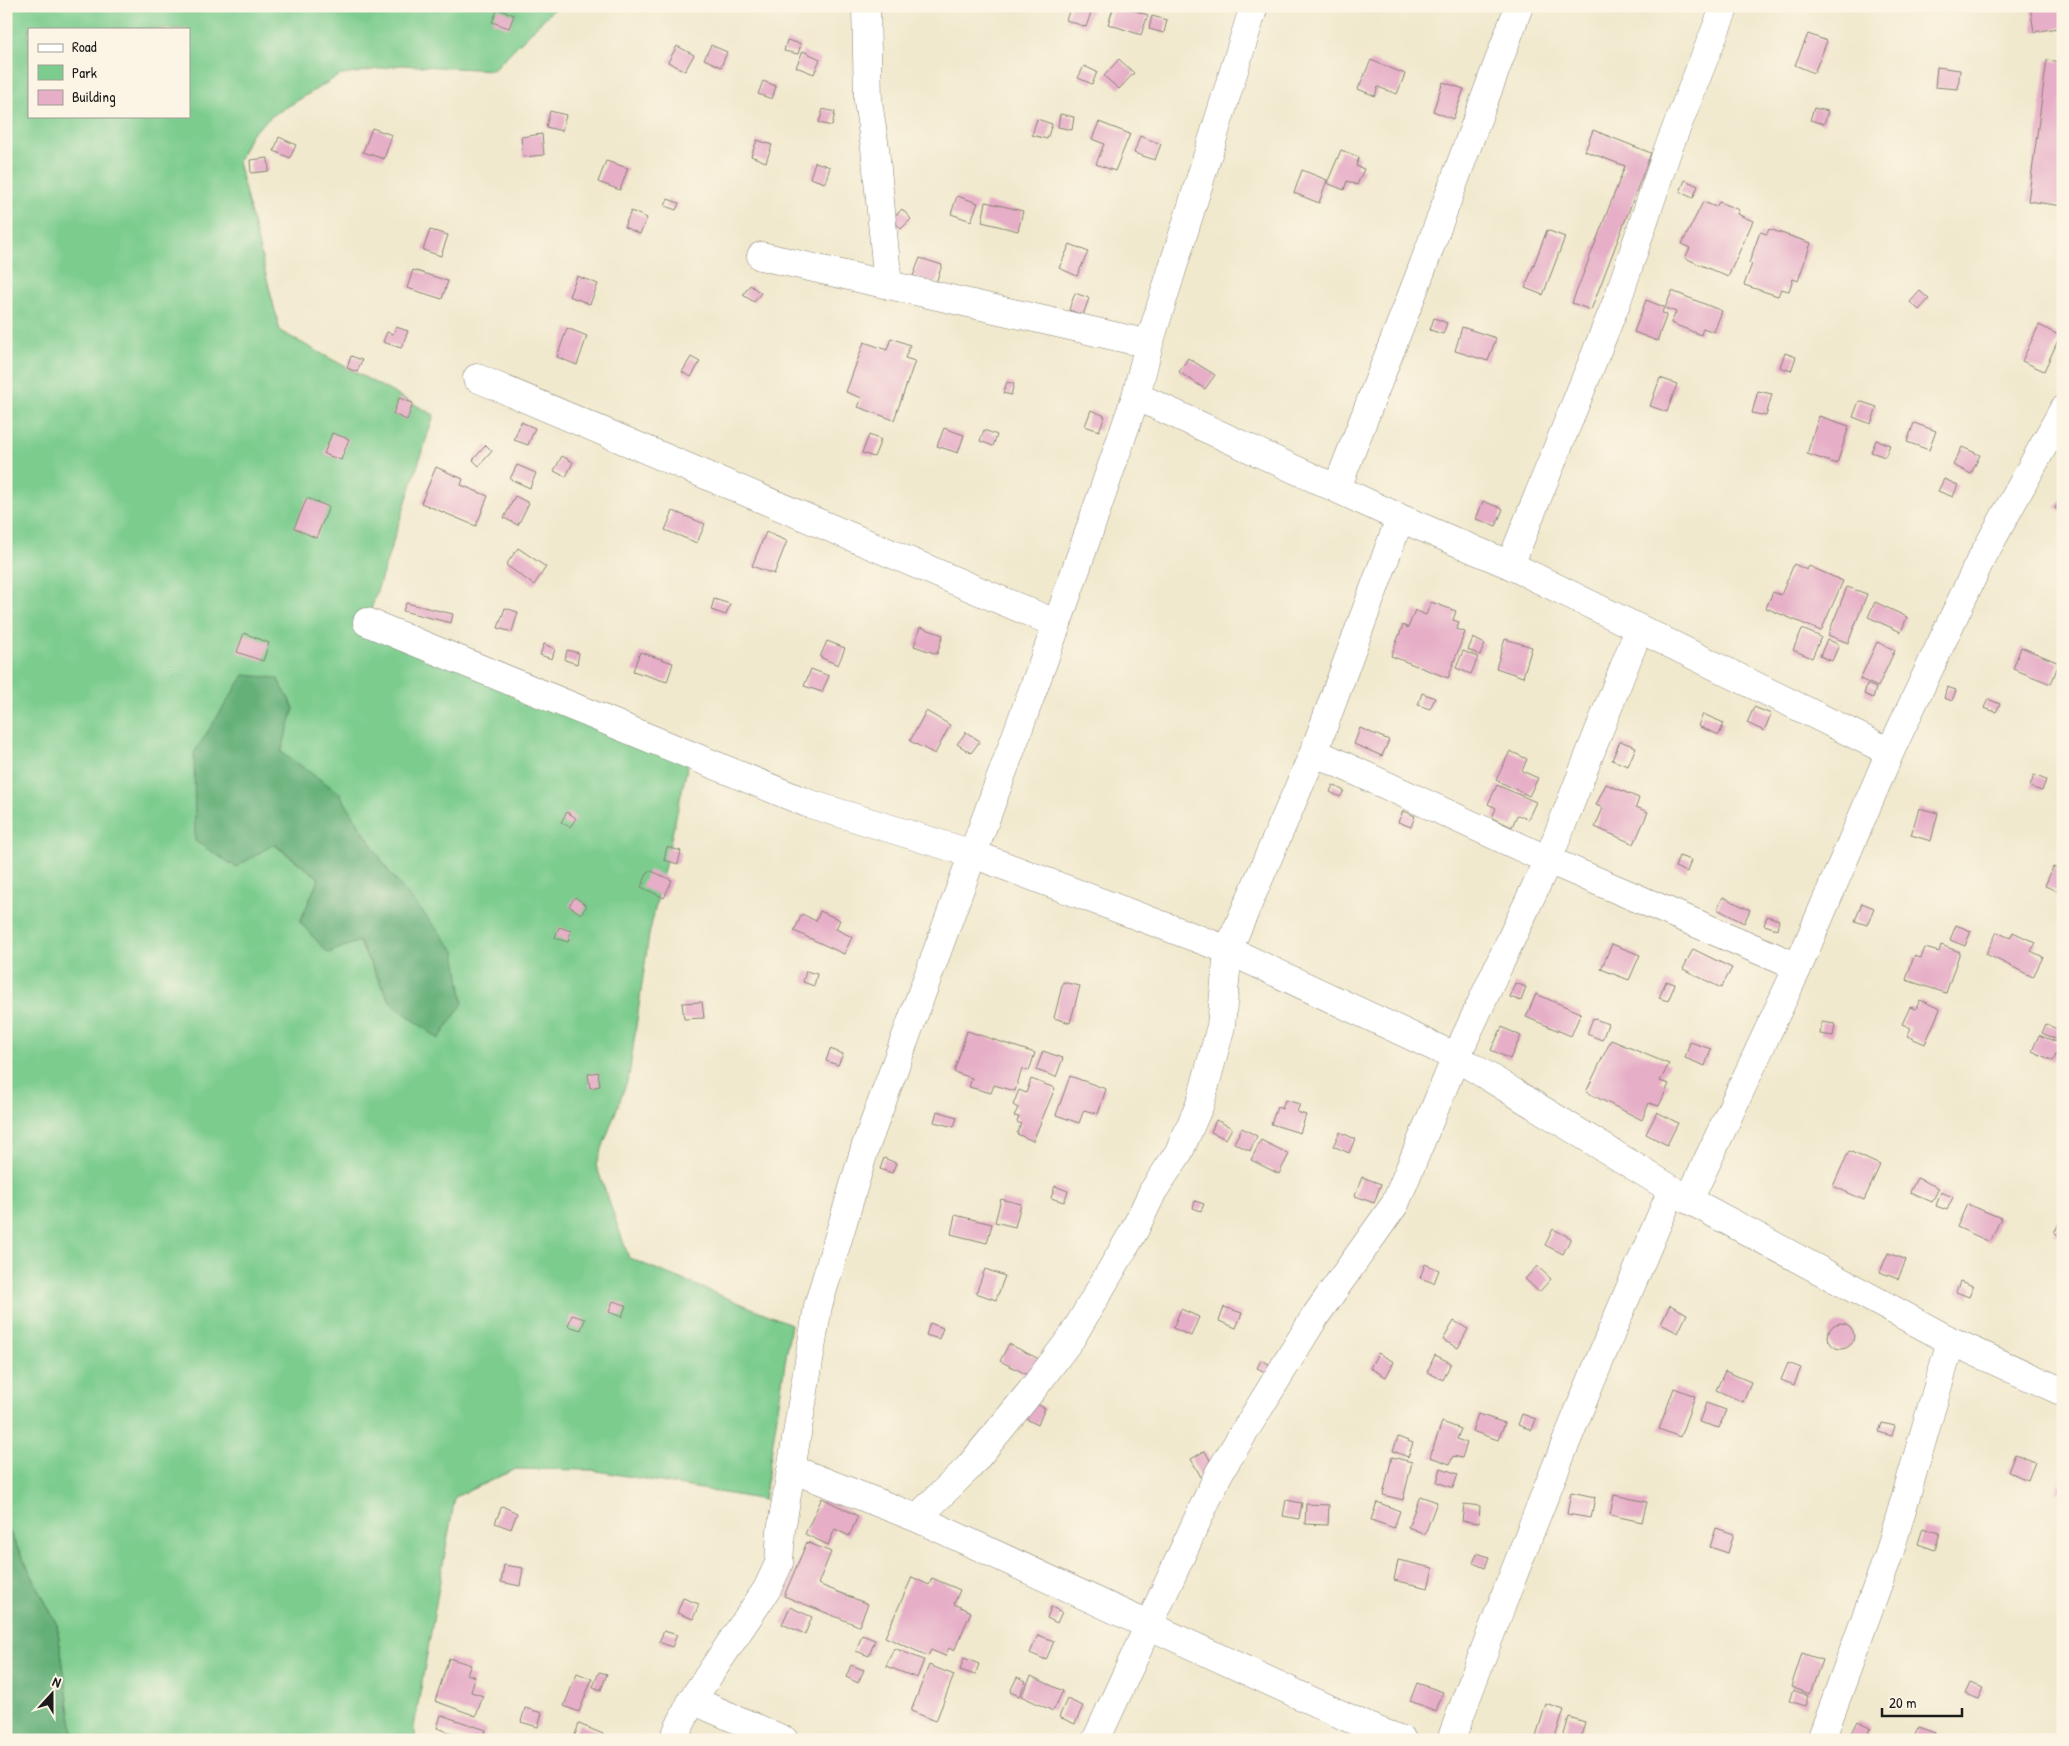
<svg xmlns="http://www.w3.org/2000/svg" width="2069" height="1746" viewBox="0 0 2069 1746" font-family="'Patrick Hand',sans-serif">
  <style>
    .green { fill: #7ccc8e; stroke: #4c7455; fill-rule: evenodd }
    .forest { fill: #65b079; stroke: #40664a }
    .building { fill: #e6aec7 }
    .lines { fill: none; stroke-linecap: round; stroke-linejoin: round }
    .minor-casing { stroke: #868275; stroke-width: 29 }
    .minor { stroke: #fff; stroke-width: 28 }
  </style>
  <rect width="100%" height="100%" fill="#fcf5e5"/>
  <filter id="ink" filterUnits="userSpaceOnUse"><feTurbulence type="fractalNoise" baseFrequency=".02" numOctaves="2"/><feDisplacementMap in="SourceGraphic" scale="10" xChannelSelector="R" yChannelSelector="G"/><feConvolveMatrix kernelMatrix="1 2 1 2 8 2 1 2 1" color-interpolation-filters="sRGB"/></filter>
  <filter id="wash" filterUnits="userSpaceOnUse"><feTurbulence type="fractalNoise" baseFrequency=".0096" numOctaves="4" result="noise"/><feDisplacementMap in="SourceGraphic" scale="20" xChannelSelector="R" yChannelSelector="G"/><feGaussianBlur stdDeviation="1.12" result="paint"/><feColorMatrix in="noise" values="0 0 0 0 0 0 0 0 0 0 0 0 0 0 0 0 0 1.4 0 .05"/><feComposite in="paint" operator="in"/></filter>
  <g filter="url(#wash)">
    <rect width="100%" height="100%" fill="#f1e9ce"/>
    <!-- green -->
    <path class="green" d="M6 6H557L493 70 401 65 338 76 272 116 251 134 238 162 280 331 434 415 367 622 689 760 649 935 629 1076 596 1165 629 1258 791 1324 764 1500 592 1470 516 1469 455 1497 414 1727 416 1740H74L57 1625 6 1525ZM29 29H189V116H29ZM277 679 294 708 281 752 339 793 389 872 439 1039 391 1003 358 941 328 953 300 922 319 878 273 844Z"/>
    <!-- forest -->
    <path class="forest" d="M244 675 277 678 294 708 281 752 339 793 389 872 455 951 463 1003 439 1039 391 1003 359 941 328 953 300 922 319 878 274 844 236 867 195 841 194 753Z
      M6 1525 57 1625 74 1740H6Z"/>
    <g id="blocks">
      <!-- building -->
      <path class="building" d="M1071 6 1093 7 1086 27 1066 20Z
        M1114 6H1121L1148 15 1141 35 1108 24Z
        M2030 6H2063V27L2034 32Z
        M498 9 514 15 509 28 492 22Z
        M1152 16 1167 20 1164 33 1149 29Z
        M1808 34 1827 41 1814 73 1795 65Z
        M787 40 801 44 798 54 784 51Z
        M711 45 727 52 721 67 704 59Z
        M677 46 694 55 685 71 668 62Z
        M803 51 820 59 814 74 796 67Z
        M1119 59 1134 73 1119 89 1104 76Z
        M1371 60 1405 74 1397 94 1378 87 1375 96 1358 89Z
        M2047 60 2063 62V206L2028 201Z
        M1084 66 1097 72 1092 84 1078 78Z
        M1937 67 1960 70 1958 89 1935 87Z
        M763 81 776 86 772 99 758 94Z
        M1443 82 1464 89 1453 119 1433 111Z
        M1814 108 1828 111 1824 124 1810 120Z
        M823 109 835 112 832 126 819 123Z
        M550 111 566 115 562 131 546 127Z
        M1060 114 1074 117 1072 130 1058 127Z
        M1037 119 1052 124 1047 139 1032 135Z
        M1099 122 1130 134 1115 171 1096 164 1104 144 1092 139Z
        M372 128 392 135 384 159 363 152Z
        M1593 130 1651 153 1591 310 1572 303 1625 166 1585 151Z
        M542 134 544 155 523 157 521 137Z
        M1140 136 1161 144 1155 160 1134 153Z
        M279 137 296 145 290 158 274 151Z
        M757 140 772 145 766 162 751 156Z
        M1341 150 1359 157 1356 166 1364 169 1357 185 1347 181 1344 190 1327 183Z
        M268 158 269 171 251 173 250 160Z
        M606 161 628 168 620 190 598 182Z
        M815 162 830 167 825 183 810 178Z
        M1302 170 1327 180 1319 203 1294 193Z
        M1685 180 1698 186 1693 198 1680 192Z
        M957 196 978 203 971 221 951 214Z
        M668 199 679 203 676 210 665 206Z
        M986 202 1023 211 1018 231 982 222Z
        M1703 202 1716 207 1719 202 1739 210 1737 214 1753 221 1728 277 1685 258 1690 248 1682 244Z
        M902 209 911 219 901 229 892 219Z
        M631 211 647 218 640 234 624 227Z
        M1769 229 1811 243 1798 281 1793 279 1789 291 1781 289 1778 296 1744 285 1752 264 1749 263 1760 232 1767 234Z
        M430 230 448 235 441 256 423 250Z
        M1547 230 1565 237 1543 295 1525 288Z
        M1070 244 1088 252 1077 276 1059 268Z
        M920 258 942 265 936 283 913 276Z
        M413 270 448 281 442 299 407 288Z
        M577 276 598 284 590 304 569 296Z
        M750 285 761 293 754 302 743 295Z
        M1672 291 1722 311 1714 332 1703 328 1701 335 1671 323 1676 312 1665 308Z
        M1920 291 1929 299 1919 310 1910 302Z
        M1075 293 1089 298 1083 315 1069 310Z
        M1646 300 1664 307 1662 313 1667 314 1657 341 1634 332Z
        M1434 318 1447 323 1443 334 1430 330Z
        M2039 325 2060 336 2044 371 2022 361Z
        M396 327 408 331 401 348 383 342 387 332 393 334Z
        M1462 327 1496 338 1488 361 1455 351Z
        M567 328 587 336 577 365 557 357Z
        M891 338 910 345 905 358 915 361 894 420 858 407 862 398 846 392 864 342 887 350Z
        M1785 353 1796 357 1791 371 1780 367Z
        M351 356 362 360 357 372 347 368Z
        M691 357 700 362 691 377 682 372Z
        M1188 358 1215 375 1205 389 1179 372Z
        M1660 378 1677 384 1667 412 1650 406Z
        M1007 382 1014 384 1011 395 1003 393Z
        M1758 391 1772 394 1766 416 1752 413Z
        M399 398 413 403 407 420 393 414Z
        M1859 401 1877 407 1871 424 1853 417Z
        M1091 410 1105 416 1099 431 1085 426Z
        M1819 416 1849 426 1837 464 1807 454Z
        M521 422 535 428 528 445 514 440Z
        M1914 423 1936 431 1929 450 1907 442Z
        M944 428 964 435 958 453 937 446Z
        M984 430 997 435 993 446 980 441Z
        M332 433 349 439 341 460 324 454Z
        M869 435 881 440 874 457 862 453Z
        M1876 440 1890 445 1885 457 1871 452Z
        M486 445 492 451 479 466 473 460Z
        M1962 447 1980 455 1971 474 1953 465Z
        M562 456 573 462 566 477 554 471Z
        M517 465 536 473 530 488 510 479Z
        M436 467 463 479 461 485 488 496 476 526 421 503Z
        M1944 479 1958 485 1953 497 1938 491Z
        M515 496 529 503 518 525 504 518Z
        M2063 497V513L2055 508Z
        M307 498 329 507 316 538 294 528Z
        M1483 501 1503 509 1496 526 1476 519Z
        M673 511 705 524 697 543 665 530Z
        M766 532 787 541 774 574 752 566Z
        M518 548 546 567 534 585 506 565Z
        M1794 564 1807 570 1809 566 1843 581 1821 631 1766 608 1773 592 1781 595Z
        M1847 587 1867 594 1848 643 1828 635Z
        M714 599 730 604 726 615 711 610Z
        M1431 602 1456 611 1453 620 1459 622 1457 629 1465 632 1448 678 1391 656 1403 625 1408 628 1415 610 1426 615Z
        M1875 602 1907 617 1901 632 1868 617Z
        M406 603 453 614 451 623 403 611Z
        M505 608 518 612 512 632 498 628Z
        M920 627 943 635 937 654 914 646Z
        M1802 629 1821 637 1812 658 1793 650Z
        M244 633 269 643 263 661 237 652Z
        M1473 638 1485 644 1480 655 1468 650Z
        M1505 639 1532 647 1523 677 1496 668Z
        M1827 639 1839 645 1832 661 1820 656Z
        M827 641 845 648 838 665 820 657Z
        M1877 642 1895 650 1878 687 1860 679Z
        M544 644 555 649 552 659 540 655Z
        M2021 647 2059 663 2051 684 2013 669Z
        M567 650 579 653 577 664 565 660Z
        M1463 651 1478 657 1471 674 1456 668Z
        M640 652 673 663 667 682 633 671Z
        M811 669 829 676 822 692 804 686Z
        M1867 684 1876 688 1873 698 1864 694Z
        M1947 687 1956 690 1952 701 1944 698Z
        M1422 693 1435 698 1430 709 1418 705Z
        M1988 699 2000 704 1996 712 1984 708Z
        M1754 707 1771 714 1764 731 1747 723Z
        M926 711 950 725 935 754 910 741Z
        M1703 714 1724 723 1719 735 1698 726Z
        M1360 728 1389 740 1382 756 1354 744Z
        M966 732 980 741 971 753 957 744Z
        M1620 741 1636 747 1628 766 1612 760Z
        M1510 751 1527 759 1522 771 1538 778 1529 796 1496 780Z
        M2034 775 2046 780 2042 791 2030 787Z
        M1606 784 1639 798 1636 807 1648 812 1634 844 1595 827 1603 808 1596 805Z
        M1333 785 1344 791 1340 797 1330 792Z
        M1497 785 1536 802 1528 819 1517 815 1512 827 1492 818 1496 808 1488 804Z
        M1919 808 1938 813 1931 841 1911 835Z
        M1403 811 1415 816 1411 827 1398 822Z
        M567 812 576 818 570 827 561 822Z
        M667 847 681 851 678 864 664 860Z
        M1679 856 1691 860 1687 872 1675 867Z
        M2053 867 2063 871V893L2045 886Z
        M649 870 672 880 664 898 641 887Z
        M575 897 587 906 581 914 569 906Z
        M1723 897 1750 910 1744 923 1717 909Z
        M1862 903 1874 908 1867 925 1855 921Z
        M820 911 840 920 836 929 852 937 844 954 794 931 802 914 816 921Z
        M1767 916 1779 920 1777 929 1764 925Z
        M1956 925 1971 931 1965 946 1950 940Z
        M559 927 571 931 568 942 555 938Z
        M1997 932 2010 938 2013 932 2036 943 2031 951 2043 957 2033 977 1986 954Z
        M1612 944 1640 955 1629 980 1601 969Z
        M1941 945 1960 952 1946 993 1906 980 1914 956 1921 958 1925 948 1939 952Z
        M1693 949 1732 968 1721 988 1683 969Z
        M806 971 817 974 814 986 803 982Z
        M1666 981 1675 984 1668 1001 1659 998Z
        M1063 982 1080 986 1070 1023 1054 1018Z
        M1515 983 1526 987 1521 1001 1510 997Z
        M1536 994 1581 1013 1571 1036 1526 1017Z
        M1920 1000 1940 1009 1925 1044 1907 1036 1911 1028 1902 1024 1910 1007 1916 1009Z
        M702 1002 704 1018 684 1019 682 1003Z
        M1593 1018 1608 1024 1602 1040 1587 1034Z
        M1822 1022 1835 1024 1833 1036 1820 1034Z
        M2046 1024 2063 1032 2060 1041 2042 1033Z
        M1502 1027 1521 1036 1510 1059 1491 1050Z
        M967 1031 1035 1053 1029 1071 1022 1069 1015 1091 994 1085 991 1093 969 1087 972 1078 954 1072Z
        M2039 1035 2061 1044 2053 1061 2032 1051Z
        M1611 1040 1669 1064 1660 1081 1669 1084 1659 1106 1649 1103 1642 1120 1586 1092Z
        M1690 1042 1711 1049 1705 1066 1685 1058Z
        M830 1049 843 1054 838 1065 826 1061Z
        M1043 1051 1063 1058 1056 1077 1036 1070Z
        M598 1072 600 1086 590 1088 588 1074Z
        M1070 1076 1106 1089 1098 1114 1084 1110 1079 1123 1056 1115Z
        M1031 1079 1055 1088 1033 1141 1017 1134 1021 1124 1017 1122 1019 1117 1014 1116 1018 1108 1013 1105 1019 1090 1026 1093Z
        M1285 1100 1300 1104 1297 1112 1306 1115 1300 1133 1271 1124 1277 1107 1282 1109Z
        M937 1111 957 1117 954 1127 934 1122Z
        M1657 1112 1678 1123 1667 1145 1646 1134Z
        M1216 1120 1232 1128 1226 1139 1211 1132Z
        M1242 1128 1257 1136 1250 1151 1234 1143Z
        M1340 1132 1355 1139 1349 1153 1333 1146Z
        M1261 1140 1289 1154 1279 1174 1251 1160Z
        M1849 1151 1880 1165 1864 1200 1833 1186Z
        M884 1158 896 1163 892 1173 880 1169Z
        M1362 1177 1381 1184 1374 1203 1355 1196Z
        M1917 1178 1939 1188 1932 1202 1910 1192Z
        M1055 1186 1068 1191 1064 1202 1051 1198Z
        M1941 1192 1953 1197 1947 1210 1936 1206Z
        M1001 1199 1021 1204 1015 1227 995 1222Z
        M1195 1201 1204 1204 1201 1211 1193 1208Z
        M1967 1204 2001 1218 1990 1242 1957 1227Z
        M2063 1214V1237L2054 1234Z
        M955 1215 992 1224 987 1243 951 1234Z
        M1553 1229 1571 1238 1563 1254 1545 1245Z
        M1888 1253 1906 1260 1898 1279 1880 1272Z
        M1425 1264 1439 1270 1434 1283 1420 1278Z
        M1537 1266 1551 1279 1539 1292 1525 1279Z
        M985 1269 1005 1276 996 1300 976 1293Z
        M1960 1281 1973 1286 1969 1297 1956 1292Z
        M613 1301 626 1305 622 1317 609 1312Z
        M1670 1305 1687 1314 1678 1333 1661 1324Z
        M1224 1307 1242 1313 1236 1328 1219 1321Z
        M1181 1309 1199 1317 1191 1336 1173 1328Z
        M572 1315 585 1319 581 1330 568 1326Z
        M1454 1321 1468 1329 1458 1348 1443 1340Z
        M1828 1336a13 13 0 1 1 26 0a13 13 0 1 1-26 0Z
        M930 1323 943 1328 939 1339 926 1335Z
        M1009 1344 1041 1360 1032 1377 1000 1361Z
        M1378 1353 1394 1362 1386 1377 1370 1368Z
        M1435 1355 1451 1363 1443 1380 1427 1372Z
        M1261 1360 1271 1365 1267 1373 1257 1368Z
        M1788 1363 1801 1368 1794 1385 1781 1380Z
        M1725 1371 1751 1382 1743 1402 1716 1390Z
        M1674 1388 1695 1396 1680 1437 1659 1429Z
        M1034 1403 1045 1408 1038 1425 1026 1419Z
        M1706 1403 1726 1410 1719 1428 1699 1422Z
        M1478 1414 1505 1423 1498 1440 1472 1431Z
        M1522 1414 1536 1419 1532 1430 1518 1425Z
        M1442 1422 1461 1429 1457 1439 1467 1443 1462 1458 1453 1456 1450 1464 1430 1457Z
        M1882 1423 1895 1426 1892 1436 1879 1432Z
        M1398 1437 1413 1443 1408 1457 1393 1451Z
        M1205 1451 1215 1470 1201 1477 1191 1459Z
        M2015 1454 2035 1462 2028 1480 2008 1472Z
        M1392 1457 1412 1462 1403 1500 1383 1495Z
        M1441 1468 1458 1474 1453 1488 1437 1482Z
        M2059 1483 2063 1485V1496L2056 1493Z
        M1571 1492 1595 1497 1591 1518 1567 1514Z
        M1614 1495 1647 1502 1642 1522 1610 1515Z
        M1420 1496 1437 1502 1425 1534 1408 1527Z
        M822 1498 858 1516 849 1536 835 1529 828 1545 805 1534Z
        M1286 1500 1302 1503 1299 1519 1283 1516Z
        M1377 1502 1400 1511 1394 1528 1371 1520Z
        M1306 1504 1329 1505 1328 1525 1305 1524Z
        M1464 1504 1480 1506 1479 1523 1462 1521Z
        M502 1506 517 1513 511 1529 495 1523Z
        M1716 1528 1734 1534 1728 1553 1710 1547Z
        M1923 1528 1940 1533 1935 1550 1918 1544Z
        M807 1542 831 1552 818 1584 868 1604 859 1626 784 1596Z
        M1477 1553 1489 1557 1485 1568 1473 1563Z
        M1398 1560 1433 1568 1428 1588 1394 1580Z
        M504 1565 523 1568 520 1586 501 1582Z
        M912 1577 929 1585 932 1578 960 1590 954 1604 971 1612 954 1651 949 1648 945 1656 931 1650 928 1656 885 1637Z
        M683 1598 699 1604 693 1619 677 1613Z
        M790 1607 812 1617 805 1634 782 1624Z
        M1051 1607 1062 1612 1057 1623 1047 1618Z
        M664 1631 677 1635 672 1647 659 1642Z
        M862 1635 875 1640 869 1656 856 1651Z
        M1038 1635 1054 1641 1046 1660 1030 1653Z
        M894 1648 924 1660 917 1678 886 1666Z
        M1802 1653 1822 1660 1810 1694 1791 1687Z
        M449 1658 471 1665 467 1674 475 1677 471 1692 483 1696 476 1716 435 1701Z
        M964 1658 979 1664 975 1675 960 1670Z
        M851 1665 864 1670 858 1683 846 1677Z
        M929 1665 954 1675 936 1721 911 1711Z
        M599 1672 607 1674 601 1690 593 1687Z
        M577 1673 592 1679 579 1712 564 1706Z
        M1031 1676 1063 1691 1053 1711 1021 1696Z
        M1017 1677 1026 1681 1019 1696 1010 1692Z
        M1417 1683 1443 1692 1436 1711 1410 1701Z
        M1970 1683 1984 1688 1979 1699 1965 1694Z
        M1793 1690 1809 1696 1806 1706 1789 1701Z
        M1067 1699 1083 1706 1075 1724 1059 1717Z
        M1546 1704 1564 1710 1554 1740 1536 1736Z
        M525 1708 542 1713 538 1727 521 1722Z
        M441 1715 486 1730 483 1740H473L437 1728Z
        M1569 1717 1585 1722 1580 1740 1563 1738Z
        M1858 1721 1871 1727 1866 1740 1851 1735Z
        M579 1724 603 1734 600 1740H573Z
        M1918 1727 1935 1733 1933 1740H1913Z"/>
    </g>
  </g>
  <g filter="url(#ink)">
    <use href="#blocks" fill-opacity="0" stroke="#868275" stroke-width="1"/>
    <g class="lines">
      <defs>
        <path id="minor" d="M866 6 868 101 875 148 888 285
          M761 256 1149 344
          M477 378 1057 624
          M1136 396 1400 518 1510 565 1890 752
          M1337 488 1420 274 1519 6
          M1510 565 1617 301 1668 149 1725 6
          M367 622 807 803 973 854 1228 950 1456 1057 1689 1200 1951 1341 2063 1392
          M1314 752 1548 860 1798 967
          M1689 1200 1798 967 1890 752 1979 563 2063 410
          M792 1469 917 1518 1368 1727 1402 1740
          M917 1518 969 1467 1032 1390 1072 1337 1134 1231 1153 1191 1179 1152 1200 1104 1221 1026 1228 950 1314 752 1400 518
          M692 1700 784 1740
          M673 1740 692 1700 767 1589 779 1563 781 1531 818 1306 865 1148 1057 624 1136 396 1149 344 1254 6
          M1096 1740 1219 1473 1316 1315 1395 1204 1456 1057 1548 860 1639 629
          M1451 1740C1519 1554 1593 1372 1672 1190
          M1821 1740 1889 1554 1951 1341"/>
      </defs>
      <!-- minor casing -->
      <use href="#minor" class="minor-casing"/>
      <!-- minor -->
      <use href="#minor" class="minor"/>
    </g>
  </g>
  <!-- margin -->
  <rect width="2069" height="1746" fill="none" stroke="#fcf5e5" stroke-width="25"/>
  <!-- legend -->
  <rect x="28" y="28" width="162" height="90" fill="#fcf5e5" stroke="#a29e95"/>
  <rect x="38" y="44" width="25" height="8" fill="#ffffff" stroke="#a29e95"/>
  <text x="72" y="52" font-size="15" fill="#1c1c1c">Road</text>
  <rect x="38" y="65" width="25" height="15" fill="#7ccc8e" stroke="#a29e95"/>
  <text x="72" y="78" font-size="15" fill="#1c1c1c">Park</text>
  <rect x="38" y="90" width="25" height="15" fill="#e6aec7" stroke="#a29e95"/>
  <text x="72" y="102" font-size="15" fill="#1c1c1c">Building</text>
  <!-- north arrow -->
  <g transform="translate(52 1694) rotate(21)" stroke="#fcf5e5" stroke-width="4" paint-order="stroke">
  <path d="M0-4L9 19L0 12L-9 19Z" fill="#1c1c1c"/>
  <text y="-8" font-size="14" font-weight="bold" text-anchor="middle" fill="#1c1c1c">N</text>
  </g>
  <!-- scale -->
  <path d="M1882 1708v8h80v-8" fill="none" stroke="#1c1c1c" stroke-width="2.5"/>
  <text x="1889" y="1708" font-size="15" fill="#1c1c1c" stroke="#fcf5e5" stroke-width="4" paint-order="stroke">20 m</text>
</svg>
